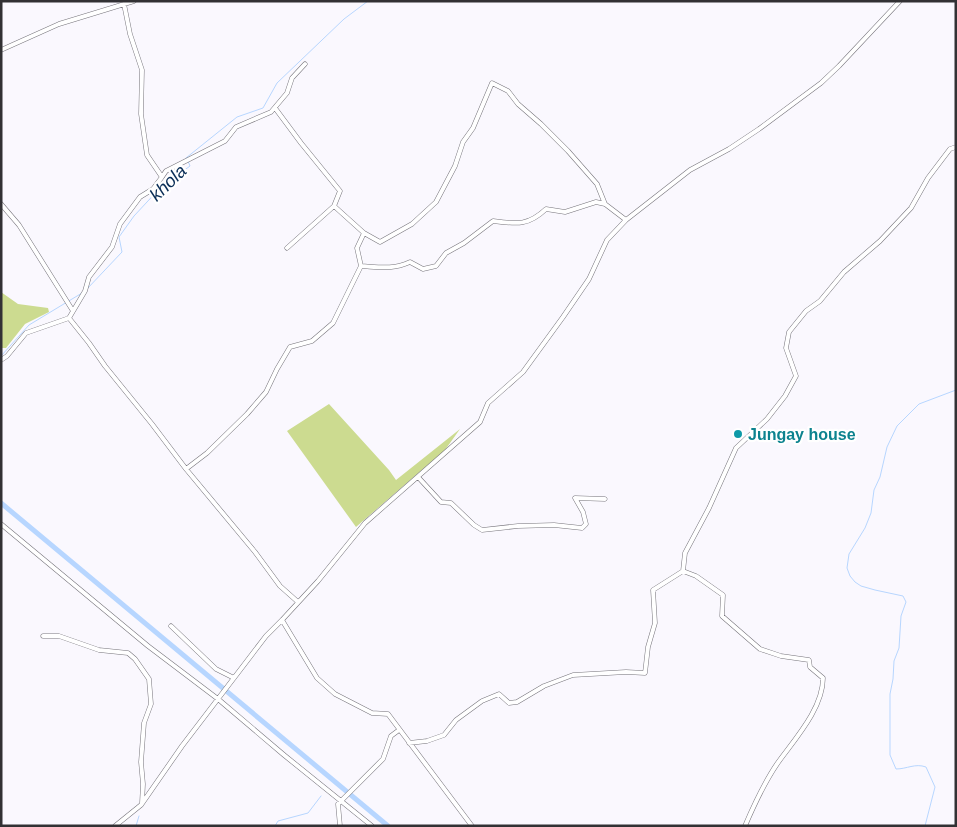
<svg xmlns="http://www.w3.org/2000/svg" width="957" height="827" viewBox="0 0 957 827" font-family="Arial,sans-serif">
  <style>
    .green { fill: #ccdb90 }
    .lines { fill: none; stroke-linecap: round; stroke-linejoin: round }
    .stream { stroke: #b7d6ff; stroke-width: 1 }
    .canal { stroke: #b7d6ff; stroke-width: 5 }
    .minor-casing { stroke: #76747b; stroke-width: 5 }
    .minor { stroke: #fff; stroke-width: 4 }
    .culture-dot { fill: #0f9aa8; stroke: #fff; stroke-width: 2 }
    .labels { text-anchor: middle; stroke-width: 4.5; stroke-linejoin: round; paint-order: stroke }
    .culture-label { font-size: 16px; font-weight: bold; fill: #0d838f; stroke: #fff; text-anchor: start }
    .water-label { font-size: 18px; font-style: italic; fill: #092d56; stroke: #fff }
  </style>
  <rect width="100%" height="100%" fill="#faf8fe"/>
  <!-- green -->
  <path class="green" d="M1 292 18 304 48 308 49 312 25 324 6 348H1Z
    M329 404 389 470 396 480 460 429 445 450 356 527 287 431Z"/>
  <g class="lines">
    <!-- stream -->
    <path class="stream" d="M186 158 237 117 263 108 277 83 344 19 368 1
      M87 289 122 252 119 237 134 216 160 188 190 166 188 161
      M1 356 29 325 82 293
      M136 826 139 816
      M275 826 278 821 308 813 321 796
      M925 826 935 787 926 767C915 763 907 769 896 769L890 755V694L893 679 894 661 899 648 901 616 906 602 903 596 875 590 861 586 855 582 850 576 847 568 849 554 865 528 871 513 874 490 880 477 887 447 897 426 919 404 956 390"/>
    <!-- canal -->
    <path class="canal" d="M1 503 388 826"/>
    <defs>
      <path id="minor" d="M125 1 124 4 130 34 142 70 141 114 147 155 162 177 153 189 140 197 120 224 112 247 89 277 85 291 69 318 89 343 105 366 152 424 186 469 255 552 280 586 298 602
        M1 50 59 24 134 1
        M275 108 301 143 340 191 334 206 364 233 357 248 361 266
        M162 177 166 171 225 141 236 127 271 112 287 93 292 78 305 64
        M1 204 19 225 73 311
        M364 233 380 242 412 224 436 202 455 166 463 142 473 128 492 83 508 91 518 104 541 124 568 151 597 184 605 204
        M287 248 334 206
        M1 360 7 356 26 333 69 318
        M186 469 207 453 247 414 266 392 277 369 290 347 312 341 333 323 361 266C379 267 392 270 410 262L423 269 436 266 446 253 464 243 493 221C517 224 528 226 546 209L565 212 596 202 605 204 626 220
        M418 477 441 502 451 503 474 525 482 530 518 526 554 525 582 528 586 524 583 512 575 498 605 499
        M1 524 148 646 218 699 284 755 372 826
        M683 571 696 576 723 595 722 616 760 649 781 656 809 660 810 667 823 678C823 709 794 740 777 764 764 783 754 805 745 826
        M282 620 317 678 335 694 372 713 388 714 472 826
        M171 626 216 669 234 678
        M43 636H59L99 650 128 653 135 659 149 679 151 704 144 723 141 762 143 784 142 803
        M409 743 427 741 444 735 456 720 482 701 499 694 509 703 517 702 544 686 573 675 626 672 645 673 648 647 655 623 653 590 683 571 685 553 709 508 736 448 767 419 785 396 796 376 786 348 789 332 806 311 820 301 844 272 880 241 911 208 928 178 950 149 956 147
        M115 826 141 805 182 746 266 636 282 620 318 581 365 523 480 422 488 403 523 372 563 317 589 279 607 240 626 220 690 170 729 149 759 129 821 83 839 66 900 1
        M340 826 338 804 383 759 391 736 399 730"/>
    </defs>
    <!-- minor casing -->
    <use href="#minor" class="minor-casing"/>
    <!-- minor -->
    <use href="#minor" class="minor"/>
  </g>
  <!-- markers -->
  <circle class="culture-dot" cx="738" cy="434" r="5"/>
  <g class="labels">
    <!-- culture labels -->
    <g class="culture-label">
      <text x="748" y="440">Jungay house</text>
    </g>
    <!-- water labels -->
    <g class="water-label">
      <text transform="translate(168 183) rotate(-44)" y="6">khola</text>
    </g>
  </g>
  <!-- border -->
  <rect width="957" height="827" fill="none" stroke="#323134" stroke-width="5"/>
</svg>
